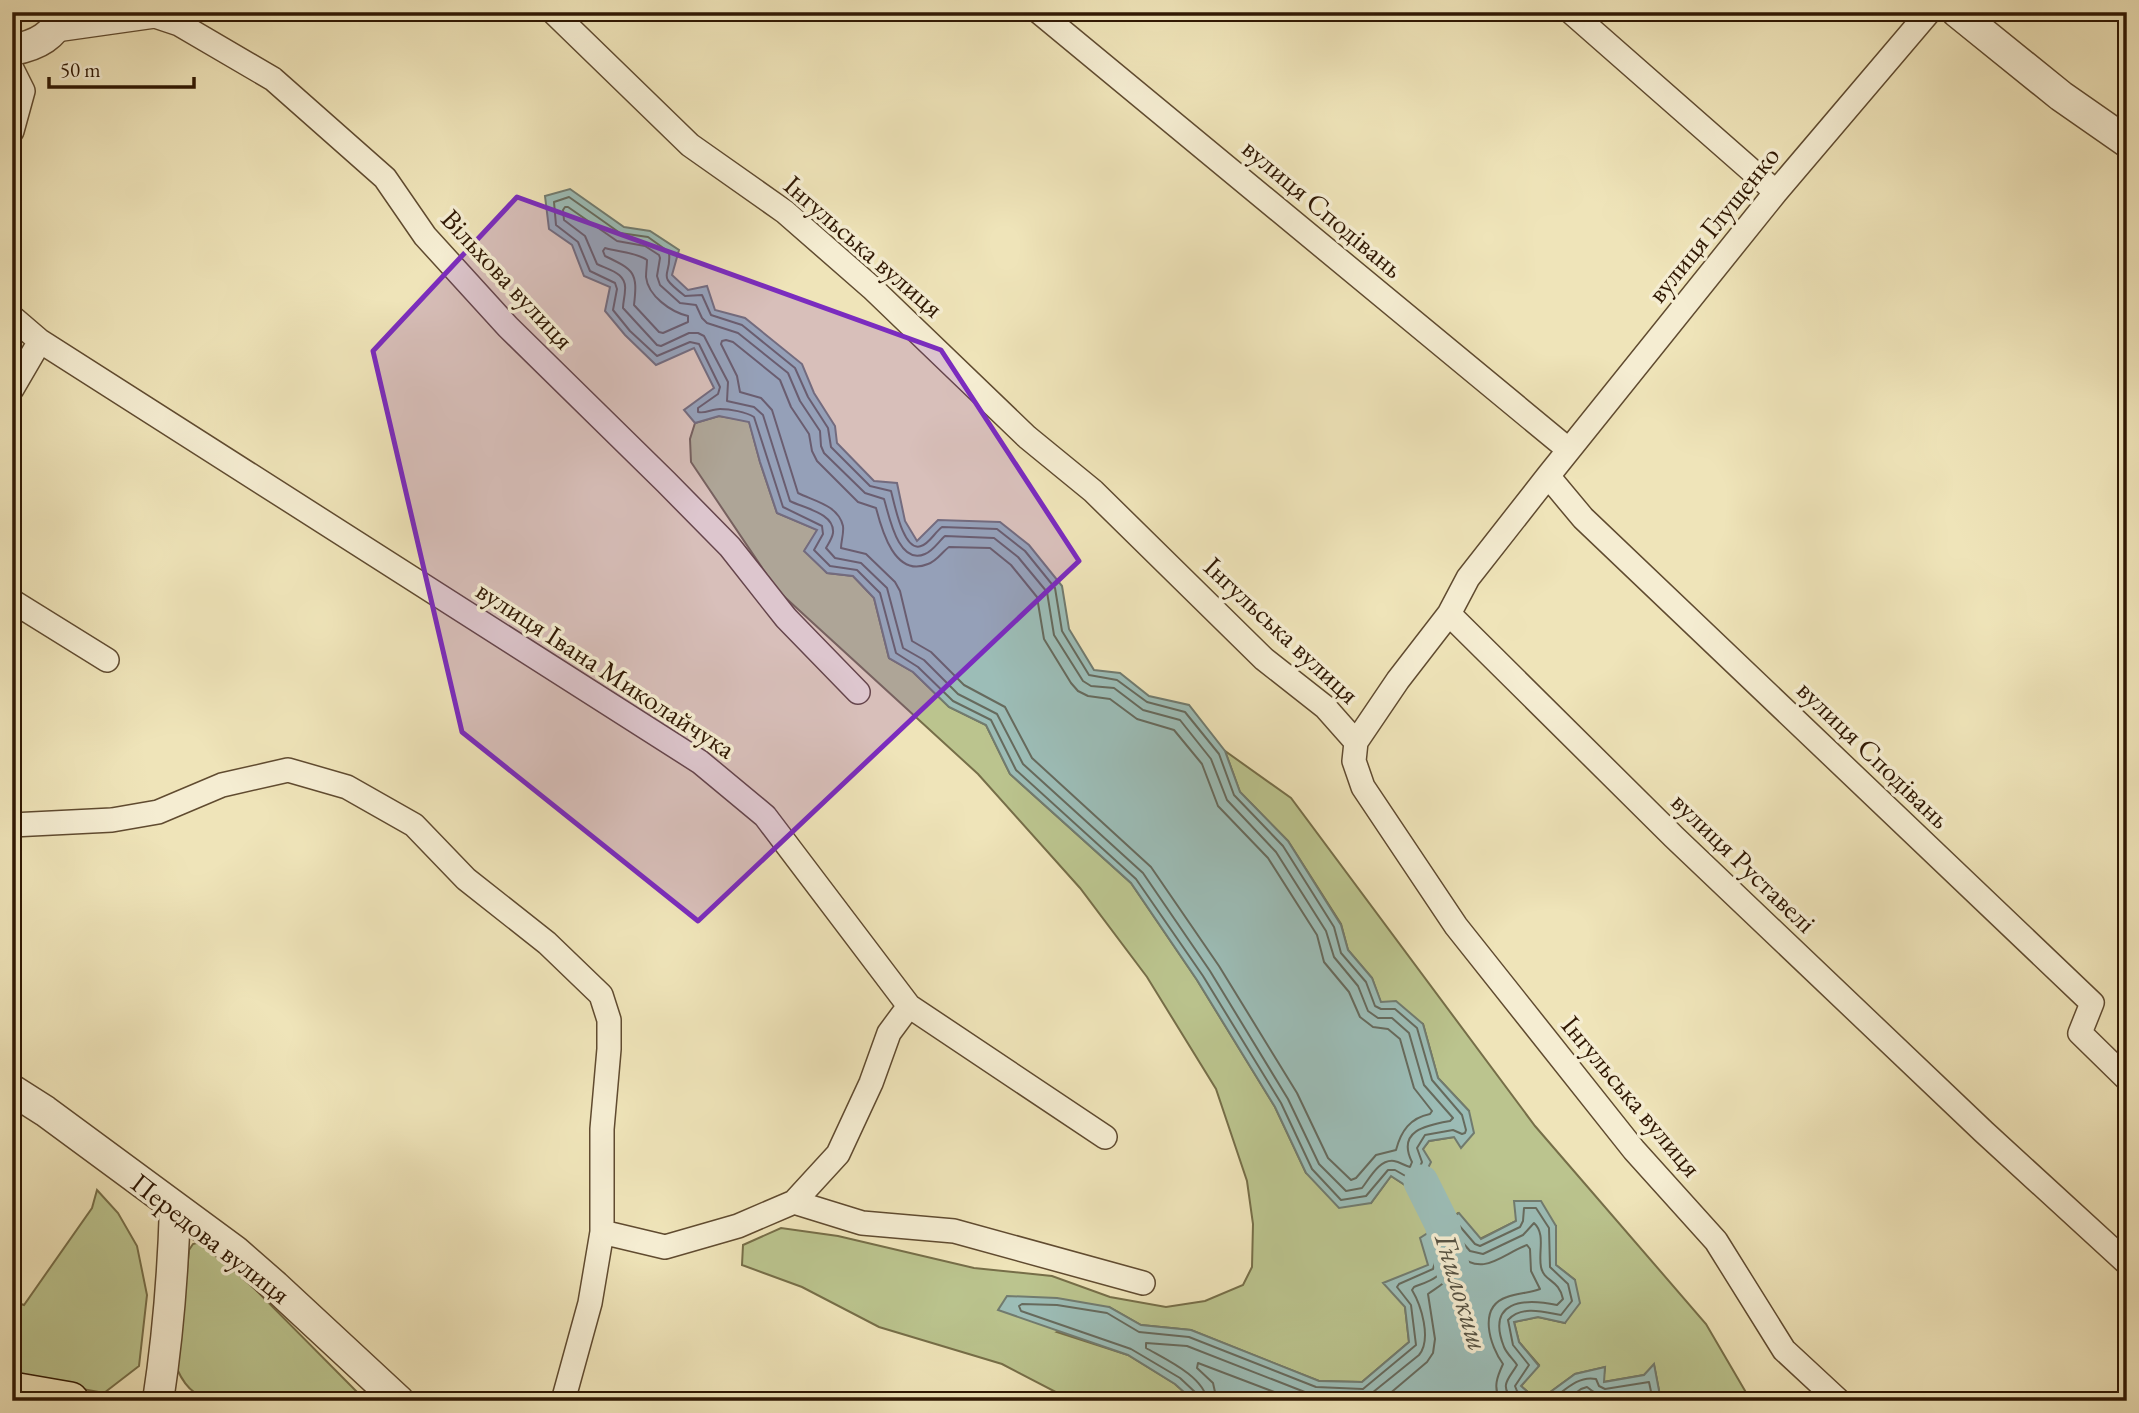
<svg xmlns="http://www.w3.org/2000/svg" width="2139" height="1413" viewBox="0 0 2139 1413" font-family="'EB Garamond',serif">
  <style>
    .green { fill: #bbc48e; stroke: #766e48; stroke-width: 2 }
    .water { fill: #9cbdb7; stroke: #717b6f; stroke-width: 2 }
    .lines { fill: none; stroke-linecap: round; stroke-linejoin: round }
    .shore { stroke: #666a5d; stroke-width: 2 }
    .river { stroke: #9cbdb7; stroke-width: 35 }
    .minor-casing { stroke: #604b30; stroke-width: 26 }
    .tertiary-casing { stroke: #604b30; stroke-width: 33 }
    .primary-casing { stroke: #301803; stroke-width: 40 }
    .minor { stroke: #f5edd2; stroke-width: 23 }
    .tertiary { stroke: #f5edd2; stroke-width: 30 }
    .primary { stroke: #efe4b9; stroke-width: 37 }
    .marked { fill: #7b2cbf; fill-opacity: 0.2; stroke: #7b2cbf; stroke-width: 5; stroke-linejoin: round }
    .labels { text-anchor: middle; stroke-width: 7; stroke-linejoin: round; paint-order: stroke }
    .street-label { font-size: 28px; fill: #301803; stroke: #f5edd2 }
    .water-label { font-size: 30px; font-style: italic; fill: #565242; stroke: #f5edd2 }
  </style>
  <rect width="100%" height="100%" fill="#efe4b9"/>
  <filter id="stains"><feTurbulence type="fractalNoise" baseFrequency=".00286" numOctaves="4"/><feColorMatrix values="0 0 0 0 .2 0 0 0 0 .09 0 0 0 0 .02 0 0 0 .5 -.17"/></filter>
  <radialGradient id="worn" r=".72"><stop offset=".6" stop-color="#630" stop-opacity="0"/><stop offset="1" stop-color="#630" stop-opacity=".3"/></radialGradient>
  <!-- green -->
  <path class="green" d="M719 416 749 421 760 462 777 513 818 530 805 550 827 573 853 576 874 598 889 658 913 672 949 707 986 725 1010 774 1131 883 1197 980 1275 1107 1306 1173 1371 1203 1391 1176 1408 1187 1423 1149 1429 1141 1454 1137 1469 1111 1438 1078 1423 1024 1381 1003 1372 978 1348 950 1341 924 1288 841 1240 792 1225 751 1291 798 1535 1126 1706 1324 1751 1401H1661L1654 1365 1644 1375 1603 1382 1605 1367 1575 1374 1538 1401 1521 1386 1539 1365 1519 1342 1514 1322 1538 1317 1565 1323 1575 1280 1556 1265V1226L1516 1221 1480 1239 1458 1213 1442 1224 1428 1265 1405 1307 1409 1342 1362 1382 1319 1381 1191 1330 1141 1325 1109 1307 1057 1332 1128 1355 1175 1384 1194 1401H1073L1002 1364 879 1327 802 1287 742 1265 743 1245 781 1228 838 1236 974 1268 1052 1276 1110 1297 1166 1307 1205 1301 1243 1285 1252 1267 1253 1224 1247 1181 1216 1089 1147 977 1080 888 978 774 777 590 691 462 690 439 695 423Z
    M97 1190 118 1213 137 1246 147 1295 139 1366 104 1393 12 1376V1301L24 1305 92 1208Z
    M200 1242 243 1277 366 1401H222C198 1397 188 1393 177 1369L189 1250 193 1244Z"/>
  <!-- water -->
  <path class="water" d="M570 189 624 227 650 231 679 250 672 275 688 290 707 286 715 310 745 318 802 364 814 393 835 426 837 443 874 481 897 483 905 521 917 541 938 520 1000 522 1029 545 1062 586 1069 629 1094 670 1120 673 1149 696 1189 705 1225 751 1240 792 1288 841 1341 925 1348 950 1372 978 1381 1002 1396 1001 1423 1024 1438 1078 1469 1111 1474 1133 1461 1148 1454 1137 1429 1141 1423 1149 1431 1162 1421 1182 1408 1187 1391 1176 1371 1203 1339 1208 1306 1173 1275 1107 1197 980 1131 883 1010 774 986 725 949 707 913 672 889 658 874 598 853 576 827 573 804 551 817 530 777 513 760 462 749 422 719 416 695 423 684 410 714 388 694 348 656 365 625 335 605 311 610 287 584 276 572 245 549 229 545 196Z
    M1514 1201H1541L1556 1226V1265L1575 1280 1580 1303 1565 1323 1538 1317 1514 1322 1519 1342 1539 1366 1521 1386 1538 1401 1575 1374 1605 1367 1604 1382 1644 1375 1654 1364 1661 1401H1194L1175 1384 1128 1355 998 1310 1007 1296 1057 1298 1109 1307 1141 1325 1191 1330 1319 1381 1362 1382 1409 1342 1405 1307 1383 1283 1428 1265 1420 1238 1459 1213 1481 1239 1516 1221Z"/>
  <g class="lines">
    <!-- shore -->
    <path class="shore" d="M569 197 620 233 648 237 669 252C672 279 654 272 685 296L702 295 711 315 742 325 795 368 808 397 828 428 831 447 870 486 891 491C894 501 903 553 921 546 929 544 935 532 942 527L997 529 1025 551 1055 588 1062 631 1089 675 1117 680 1147 702 1185 712 1219 754 1234 795 1283 846 1334 927 1341 953 1366 982 1375 1006 1381 1009H1395L1417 1028 1432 1080 1462 1115 1466 1130 1465 1133 1462 1134 1453 1130 1425 1135 1417 1148 1422 1162 1416 1176 1409 1178 1395 1170H1388L1366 1196 1341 1200 1312 1169 1281 1103 1203 976 1136 879 1016 770 991 720 953 701 918 667 896 653 880 593 857 570 830 566 814 550 823 534 822 526 783 507 754 417C746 412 730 409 720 409 712 409 705 414 698 412V408L718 394 720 387 699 344 690 342 657 356 630 331 613 310 617 289 615 283 590 271 578 242 556 225 554 202Z
      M565 207H568L617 241 645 246 659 255 660 258 657 276 660 285 680 303 696 305 702 318 707 323 738 333 788 373 800 401 820 431 821 446 824 453 865 493 884 499C889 515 898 566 925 554 933 551 939 541 945 536L994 538 1018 557 1047 592 1054 635 1083 681 1091 686 1114 688 1143 710 1180 720 1211 759 1227 800 1276 852 1326 931 1334 957 1358 986 1368 1011 1378 1018H1392L1409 1033 1424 1085 1453 1118 1450 1121C1428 1125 1396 1130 1412 1162L1410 1167C1405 1166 1400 1162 1394 1161 1379 1159 1370 1178 1362 1188L1346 1191 1319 1164 1288 1099 1210 971 1143 873 1023 764 997 714 958 694 924 660 903 648 887 588 861 563 835 558 826 548C828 544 832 539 833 533 835 513 803 508 790 501L763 415 754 407 727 401 728 382 704 336 698 333H689L661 346 657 345 623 308C623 302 625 296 625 290 627 273 609 270 597 264L585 236 564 220 563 210Z
      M605 248C618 252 636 252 647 260 647 265 646 271 646 277 648 296 671 312 688 316V322L663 333 659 332 634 305C638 272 634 270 605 256L603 251Z
      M726 340 733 342 780 380 791 407 809 434 812 451 817 461 858 502 876 508C882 531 895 578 928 564 937 561 942 552 949 547L990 548 1011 565 1037 597 1044 639 1071 683 1078 691 1088 696 1110 699 1137 719 1174 730 1202 764 1218 806 1268 858 1317 935 1324 962 1349 992 1360 1017 1373 1027 1388 1029 1400 1039 1414 1088 1432 1111 1430 1114C1410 1118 1401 1131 1396 1150L1376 1155 1356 1178 1351 1180 1328 1158 1297 1093 1219 966 1151 867 1032 758 1005 707 964 685 931 652 912 641 900 591 895 582 866 554 841 548C841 541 844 534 843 526 838 505 814 501 798 493L772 410 761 398 740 392 737 376 721 344 722 341Z
      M1198 1401 1196 1393 1180 1378 1131 1349 1021 1311 1019 1306 1022 1304 1057 1305 1107 1313 1139 1332 1189 1337 1316 1387 1363 1389 1416 1345 1411 1305 1397 1287 1399 1284 1433 1269 1435 1262 1430 1240 1457 1223 1475 1244 1480 1246 1520 1227 1523 1221 1524 1208H1536L1549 1228 1550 1267 1568 1284 1572 1301 1561 1315C1544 1312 1522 1305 1508 1320L1513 1345 1529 1365 1515 1386 1517 1391 1527 1401
      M1207 1401C1205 1377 1165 1359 1146 1348V1343L1187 1346 1315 1396 1367 1397 1419 1355C1432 1339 1421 1305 1412 1290L1414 1287C1426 1282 1445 1278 1443 1261 1443 1255 1440 1250 1440 1244L1456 1235 1470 1251 1483 1254 1523 1235 1534 1223C1546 1234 1538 1252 1541 1267 1544 1282 1559 1279 1563 1299L1557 1305C1523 1298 1486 1301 1504 1347 1507 1354 1513 1359 1517 1365 1509 1379 1498 1385 1514 1401
      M1217 1401 1213 1383 1197 1368 1198 1363 1298 1401
      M1381 1401 1427 1362 1433 1353 1435 1339 1428 1294C1448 1280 1452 1281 1454 1255L1458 1254C1483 1278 1502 1254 1527 1245L1530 1249 1531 1271 1540 1289C1530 1293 1518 1293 1507 1297 1477 1307 1490 1346 1503 1364 1497 1377 1493 1387 1500 1401
      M1550 1401C1564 1391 1578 1375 1596 1379L1599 1386 1605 1389 1649 1382 1653 1401
      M1565 1401 1581 1389 1587 1387C1607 1404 1618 1395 1641 1392L1645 1401"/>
    <!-- river -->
    <path class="river" d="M1421 1182 1442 1224 1453 1270"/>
    <defs>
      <path id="minor" d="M553 12 690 145 785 212 872 288 1027 437 1093 491 1264 659 1325 707 1356 742 1354 761 1363 787 1456 926 1634 1150 1716 1241 1784 1350 1839 1401
        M1039 12 1569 450
        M1571 12 1776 192
        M1929 12 1776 192 1548 476 1468 578 1449 614 1674 837 1984 1132 2127 1263
        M56 30 155 16 179 24 273 79 385 178 425 236 508 327 666 482 730 547 786 618 858 692
        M12 69 23 91 12 131
        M12 317 40 341 700 762 765 816 909 1006 1105 1137
        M12 389 40 341
        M1548 476 1583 518 2092 1003 2080 1033 2127 1079
        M12 601 107 660
        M1356 742 1398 680 1449 614
        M12 825 112 820 158 812 222 785 288 770 347 787 414 825 466 879 547 943 601 995 609 1020V1049L602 1129V1232L590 1303 563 1401
        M794 1202 862 1223 954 1231 1143 1283
        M602 1232 665 1247 738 1226 794 1202 838 1154 871 1083 889 1033 909 1006"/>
      <path id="tertiary" d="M1957 12 2061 96 2127 142
        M12 50C39 45 53 36 66 12
        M12 1090 45 1111 235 1251 275 1286 399 1401
        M158 1401C168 1336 173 1272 175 1207"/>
      <path id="primary" d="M12 1391 70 1401"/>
    </defs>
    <!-- minor casing -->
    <use href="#minor" class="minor-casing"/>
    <!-- tertiary casing -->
    <use href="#tertiary" class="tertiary-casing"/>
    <!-- primary casing -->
    <use href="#primary" class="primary-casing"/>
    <!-- minor -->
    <use href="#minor" class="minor"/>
    <!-- tertiary -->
    <use href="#tertiary" class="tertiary"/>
    <!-- primary -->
    <use href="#primary" class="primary"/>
  </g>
  <!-- marked area -->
  <path class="marked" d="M517 197 941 350 1079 561 698 921 462 732 373 351Z"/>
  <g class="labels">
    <!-- street labels -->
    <g class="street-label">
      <text transform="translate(1323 208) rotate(40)" y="10">вулиця Сподівань</text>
      <text transform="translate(1713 224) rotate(-51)" y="10">вулиця Глущенко</text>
      <text transform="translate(864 246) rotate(41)" y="10">Інгульська вулиця</text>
      <text transform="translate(508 279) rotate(47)" y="10">Вільхова вулиця</text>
      <text transform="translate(1282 630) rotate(43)" y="10">Інгульська вулиця</text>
      <text transform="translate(606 669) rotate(33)" y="10">вулиця Івана Миколайчука</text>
      <text transform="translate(1874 754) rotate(44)" y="10">вулиця Сподівань</text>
      <text transform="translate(1744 862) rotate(44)" y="10">вулиця Руставелі</text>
      <text transform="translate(1632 1096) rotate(50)" y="10">Інгульська вулиця</text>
      <text transform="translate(211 1238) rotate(38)" y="10">Передова вулиця</text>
    </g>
    <!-- water labels -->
    <g class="water-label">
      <text transform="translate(1462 1292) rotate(73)" y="10">Гнилокиш</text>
    </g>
  </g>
  <!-- margin -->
  <rect width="2139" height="1413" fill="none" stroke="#efe4b9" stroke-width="42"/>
  <rect x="14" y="14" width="2111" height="1385" fill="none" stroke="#301803" stroke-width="3.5"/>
  <rect x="21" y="21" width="2097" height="1371" fill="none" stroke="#301803" stroke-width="2"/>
  <!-- scale -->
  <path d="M49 77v10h145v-10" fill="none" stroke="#301803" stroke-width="3.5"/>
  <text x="60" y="77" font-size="21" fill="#301803" stroke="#f5edd2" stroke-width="5" paint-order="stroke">50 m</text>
  <rect width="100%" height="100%" filter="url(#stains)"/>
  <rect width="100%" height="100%" fill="url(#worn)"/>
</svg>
